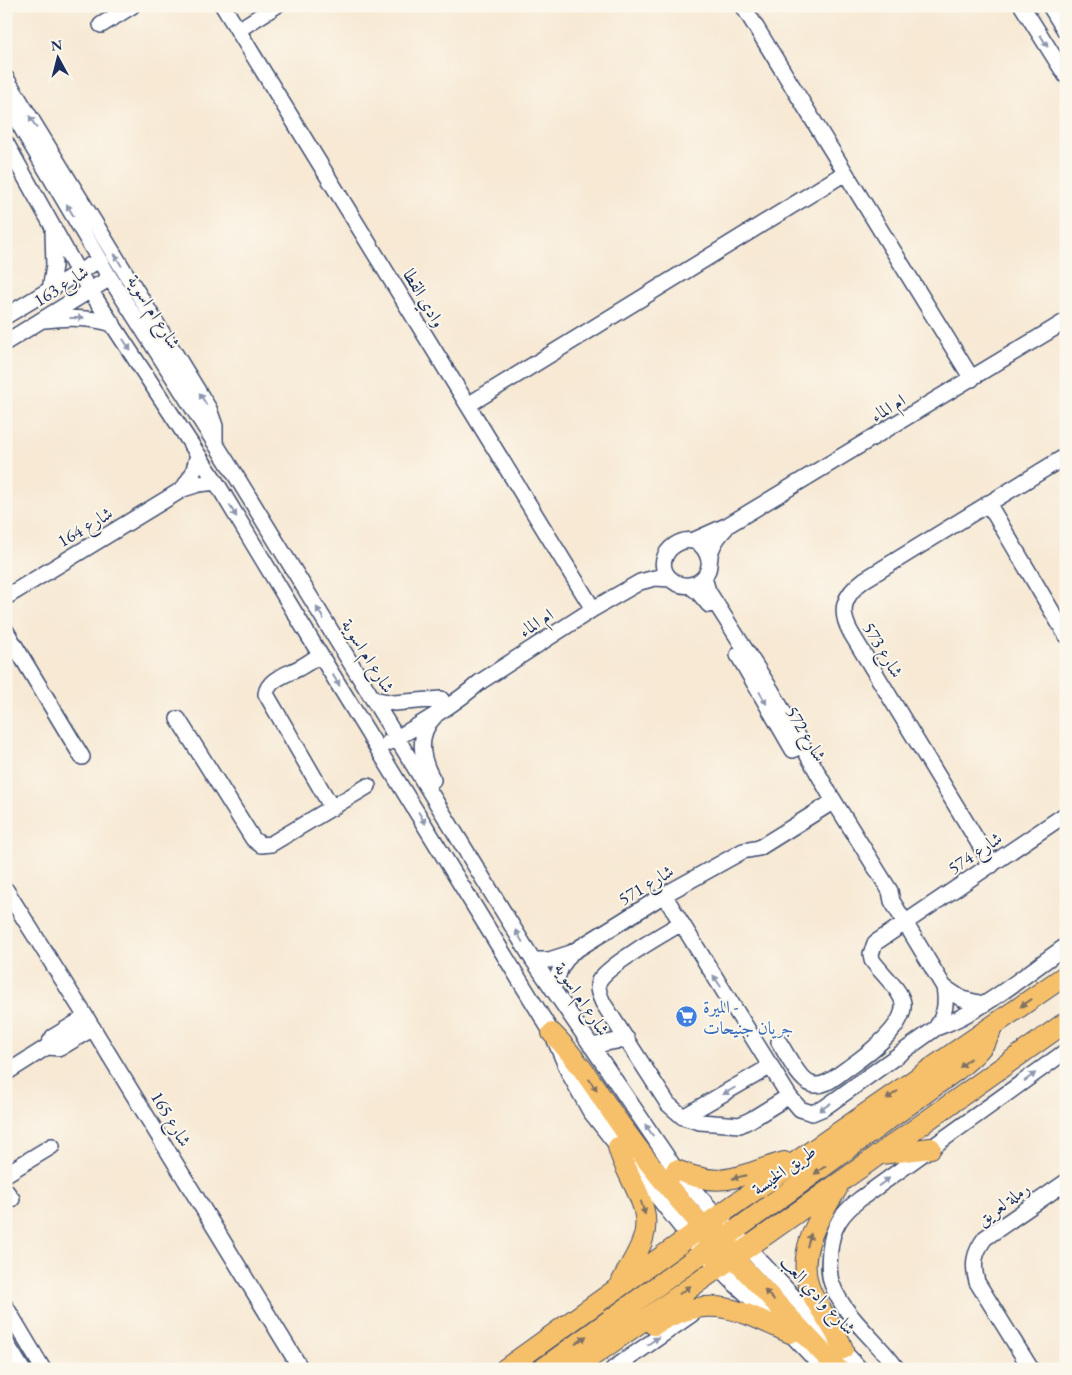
<svg xmlns="http://www.w3.org/2000/svg" width="1072" height="1375" viewBox="0 0 1072 1375" font-family="'EB Garamond',Amiri,serif">
  <style>
    .lines { fill: none; stroke-linecap: round; stroke-linejoin: round }
    .minor-casing { stroke: #3c4b70; stroke-width: 18 }
    .major-casing { stroke: #3c4b70; stroke-width: 22 }
    .minor { stroke: #fff; stroke-width: 15 }
    .major { stroke: #f6c06b; stroke-width: 20 }
    .oneway { fill: #8d97ae }
    .oneway2 { fill: #7e7064 }
    .labels { text-anchor: middle; stroke-width: 4; stroke-linejoin: round; paint-order: stroke }
    .street-label { font-size: 18px; fill: #1b2f5e; stroke: #fbf7ec }
    .shop-label { font-size: 18px; fill: #366cbe; stroke: #fbf7ec; text-anchor: start }
  </style>
  <rect width="100%" height="100%" fill="#fbf7ec"/>
  <filter id="ink" filterUnits="userSpaceOnUse"><feTurbulence type="fractalNoise" baseFrequency=".02" numOctaves="2"/><feDisplacementMap in="SourceGraphic" scale="10" xChannelSelector="R" yChannelSelector="G"/><feConvolveMatrix kernelMatrix="1 2 1 2 8 2 1 2 1" color-interpolation-filters="sRGB"/></filter>
  <filter id="wash" filterUnits="userSpaceOnUse"><feTurbulence type="fractalNoise" baseFrequency=".0096" numOctaves="4" result="noise"/><feDisplacementMap in="SourceGraphic" scale="20" xChannelSelector="R" yChannelSelector="G"/><feGaussianBlur stdDeviation="1.12" result="paint"/><feColorMatrix in="noise" values="0 0 0 0 0 0 0 0 0 0 0 0 0 0 0 0 0 1.4 0 .05"/><feComposite in="paint" operator="in"/></filter>
  <g filter="url(#wash)">
    <rect width="100%" height="100%" fill="#f7e9d4"/>
  </g>
  <g filter="url(#ink)">
    <g class="lines">
      <defs>
        <path id="minor" d="M223 6 593 609
          M743 6 972 379
          M1022 6 1066 76
          M1050 6 1066 32
          M101 25 132 6
          M238 30 276 6
          M6 78 209 409 215 426V441
          M6 102 110 278 236 476 533 960 676 1170 724 1224
          M6 143 78 272 216 482 316 648 552 1033 569 1073 590 1111 689 1237 736 1285 790 1333 824 1369
          M50 290 54 266 53 231
          M6 316 99 260
          M45 320C68 317 90 317 113 324
          M6 342 110 278
          M468 405 845 173
          M183 489 193 473 198 455
          M988 503 1066 635
          M692 541 728 525 1066 321
          M709 560C698 516 641 557 673 581 686 590 703 584 708 570 710 564 709 557 711 551 714 542 719 535 726 528
          M704 578 708 591 771 690 829 793 890 891 892 901 944 987 962 999 983 1004
          M689 585 698 592 709 605
          M6 597 183 489 199 484 216 482
          M6 631 82 757
          M320 655C313 659 307 664 299 668 288 674 268 679 266 694L332 808
          M738 655 793 750
          M373 699 394 703 441 699
          M178 719 253 839 261 845 271 844 368 786
          M388 743C419 725 453 706 480 682L593 609 640 582 655 578 671 579
          M433 780C421 759 416 735 435 716
          M992 865 851 633C838 610 844 595 864 580L1066 456
          M6 890 86 1017 301 1369
          M664 895 789 1096 800 1109 812 1113 824 1108 936 1028C984 1011 1024 975 1066 946
          M680 924C663 934 607 966 599 981 596 988 600 996 603 1003L668 1104 683 1117 700 1122 740 1125 752 1119 789 1096
          M533 960H549L571 953 664 895 743 851 759 848 834 801
          M553 989 561 967 571 953
          M936 1028C945 1015 947 1003 944 987
          M779 1042C786 1053 799 1080 811 1084 824 1089 837 1075 848 1068 865 1056 906 1027 903 1003 901 990 880 972 872 960L871 954 875 943 1066 814
          M591 1046 627 1039
          M47 1047 60 1048 93 1028
          M6 1073 47 1047 53 1037 86 1017
          M683 1117 771 1066
          M6 1174 52 1146
          M6 1191 12 1199
          M741 1240 860 1369
          M6 1307 43 1369
          M6 1343 22 1369
          M613 1369 692 1314
          M897 1369C877 1340 844 1317 832 1284 828 1274 829 1261 830 1250 832 1227 842 1213 860 1199L1066 1051
          M1031 1369 977 1282C972 1264 974 1253 985 1238L1066 1182"/>
        <path id="major" d="M552 1033C581 1062 601 1098 625 1131 652 1168 681 1204 713 1237
          M618 1147C626 1178 654 1206 643 1239 638 1254 629 1267 622 1281
          M881 1154 931 1148
          M676 1170C724 1190 738 1175 784 1162
          M837 1189C817 1221 793 1257 813 1296 822 1314 836 1329 843 1349
          M725 1249 838 1369
          M718 1267C712 1253 724 1242 733 1232L957 1070C970 1059 983 1049 990 1033
          M654 1325C708 1292 737 1309 790 1333
          M505 1369 735 1204 1066 975
          M542 1369 704 1252 714 1240 718 1231
          M574 1369 764 1236 1066 1022"/>
      </defs>
      <!-- minor casing -->
      <use href="#minor" class="minor-casing"/>
      <!-- major casing -->
      <use href="#major" class="major-casing"/>
      <!-- minor -->
      <use href="#minor" class="minor"/>
      <!-- major -->
      <use href="#major" class="major"/>
    </g>
    <!-- one-way arrows -->
    <defs><path id="oneway-solid" d="M-6-.8H1V-3.2L6.5 0L1 3.2V.8H-6Z" transform="scale(1.25)"/></defs>
    <g class="oneway">
      <use href="#oneway-solid" transform="translate(1044 41) rotate(58)"/>
      <use href="#oneway-solid" transform="translate(33 122) rotate(-121)"/>
      <use href="#oneway-solid" transform="translate(70 210) rotate(-120)"/>
      <use href="#oneway-solid" transform="translate(118 260) rotate(-121)"/>
      <use href="#oneway-solid" transform="translate(77 318)"/>
      <use href="#oneway-solid" transform="translate(127 345) rotate(57)"/>
      <use href="#oneway-solid" transform="translate(203 399) rotate(-121)"/>
      <use href="#oneway-solid" transform="translate(233 511) rotate(59)"/>
      <use href="#oneway-solid" transform="translate(320 613) rotate(-122)"/>
      <use href="#oneway-solid" transform="translate(336 680) rotate(58)"/>
      <use href="#oneway-solid" transform="translate(763 698) rotate(59)"/>
      <use href="#oneway-solid" transform="translate(422 818) rotate(59)"/>
      <use href="#oneway-solid" transform="translate(519 936) rotate(-121)"/>
      <use href="#oneway-solid" transform="translate(717 981) rotate(-123)"/>
      <use href="#oneway-solid" transform="translate(1030 1077) rotate(-36)"/>
      <use href="#oneway-solid" transform="translate(729 1091) rotate(150)"/>
      <use href="#oneway-solid" transform="translate(825 1107) rotate(147)"/>
      <use href="#oneway-solid" transform="translate(649 1130) rotate(-125)"/>
      <use href="#oneway-solid" transform="translate(884 1182) rotate(-36)"/>
      <use href="#oneway-solid" transform="translate(653 1341) rotate(-35)"/>
    </g>
    <g class="oneway2">
      <use href="#oneway-solid" transform="translate(1026 1003) rotate(146)"/>
      <use href="#oneway-solid" transform="translate(965 1063) rotate(139)"/>
      <use href="#oneway-solid" transform="translate(593 1085) rotate(56)"/>
      <use href="#oneway-solid" transform="translate(892 1095) rotate(145)"/>
      <use href="#oneway-solid" transform="translate(820 1170) rotate(144)"/>
      <use href="#oneway-solid" transform="translate(739 1177) rotate(166)"/>
      <use href="#oneway-solid" transform="translate(643 1208) rotate(73)"/>
      <use href="#oneway-solid" transform="translate(809 1240) rotate(-74)"/>
      <use href="#oneway-solid" transform="translate(685 1290) rotate(-35)"/>
      <use href="#oneway-solid" transform="translate(769 1295) rotate(-133)"/>
      <use href="#oneway-solid" transform="translate(581 1340) rotate(-36)"/>
    </g>
  </g>
  <!-- icons -->
  <defs>
    <symbol id="supermarket-disc" viewBox="-11 -11 22 22"><circle r="9.5" fill="#3f7fe0" stroke="#fbf7ec"/><path d="M-6-5.5h2.5l.6 2H6L4.5 2H-2.5L-4.4-4H-6ZM-1.5 3.2a1.3 1.3 0 1 0 .1 0ZM3 3.2a1.3 1.3 0 1 0 .1 0Z" fill="#fff"/></symbol>
  </defs>
  <g fill-rule="evenodd">
    <use href="#supermarket-disc" x="674" y="1004" width="25" height="25"/>
  </g>
  <g class="labels">
    <!-- street labels -->
    <g class="street-label">
      <text transform="translate(61 286) rotate(-32)" y="6">شارع 163</text>
      <text transform="translate(424 298) rotate(59)" y="6">وادي القطا</text>
      <text transform="translate(154 312) rotate(58)" y="6">شارع ام اسوية</text>
      <text transform="translate(888 408) rotate(-31)" y="6">ام الماء</text>
      <text transform="translate(85 527) rotate(-31)" y="6">شارع 164</text>
      <text transform="translate(536 623) rotate(-33)" y="6">ام الماء</text>
      <text transform="translate(883 650) rotate(59)" y="6">شارع 573</text>
      <text transform="translate(368 656) rotate(58)" y="6">شارع ام اسوية</text>
      <text transform="translate(806 734) rotate(59)" y="6">شارع 572</text>
      <text transform="translate(975 853) rotate(-34)" y="6">شارع 574</text>
      <text transform="translate(646 885) rotate(-31)" y="6">شارع 571</text>
      <text transform="translate(582 999) rotate(56)" y="6">شارع ام اسوية</text>
      <text transform="translate(171 1119) rotate(59)" y="6">شارع 165</text>
      <text transform="translate(784 1170) rotate(-35)" y="6">طريق الخيسة</text>
      <text transform="translate(1003 1204) rotate(-36)" y="6">رملة لعريق</text>
      <text transform="translate(818 1295) rotate(47)" y="6">شارع وادي العب</text>
    </g>
    <!-- shop labels -->
    <g class="shop-label">
      <text x="703" y="1013">الميرة -<tspan x="703" dy="21">جريان جنيحات</tspan></text>
    </g>
  </g>
  <!-- margin -->
  <rect width="1072" height="1375" fill="none" stroke="#fbf7ec" stroke-width="25"/>
  <!-- north arrow -->
  <g transform="translate(58 58) rotate(353)" stroke="#fbf7ec" stroke-width="4" paint-order="stroke">
  <path d="M0-4L9 19L0 12L-9 19Z" fill="#1b2f5e"/>
  <text y="-8" font-size="14" font-weight="bold" text-anchor="middle" fill="#1b2f5e">N</text>
  </g>
</svg>
